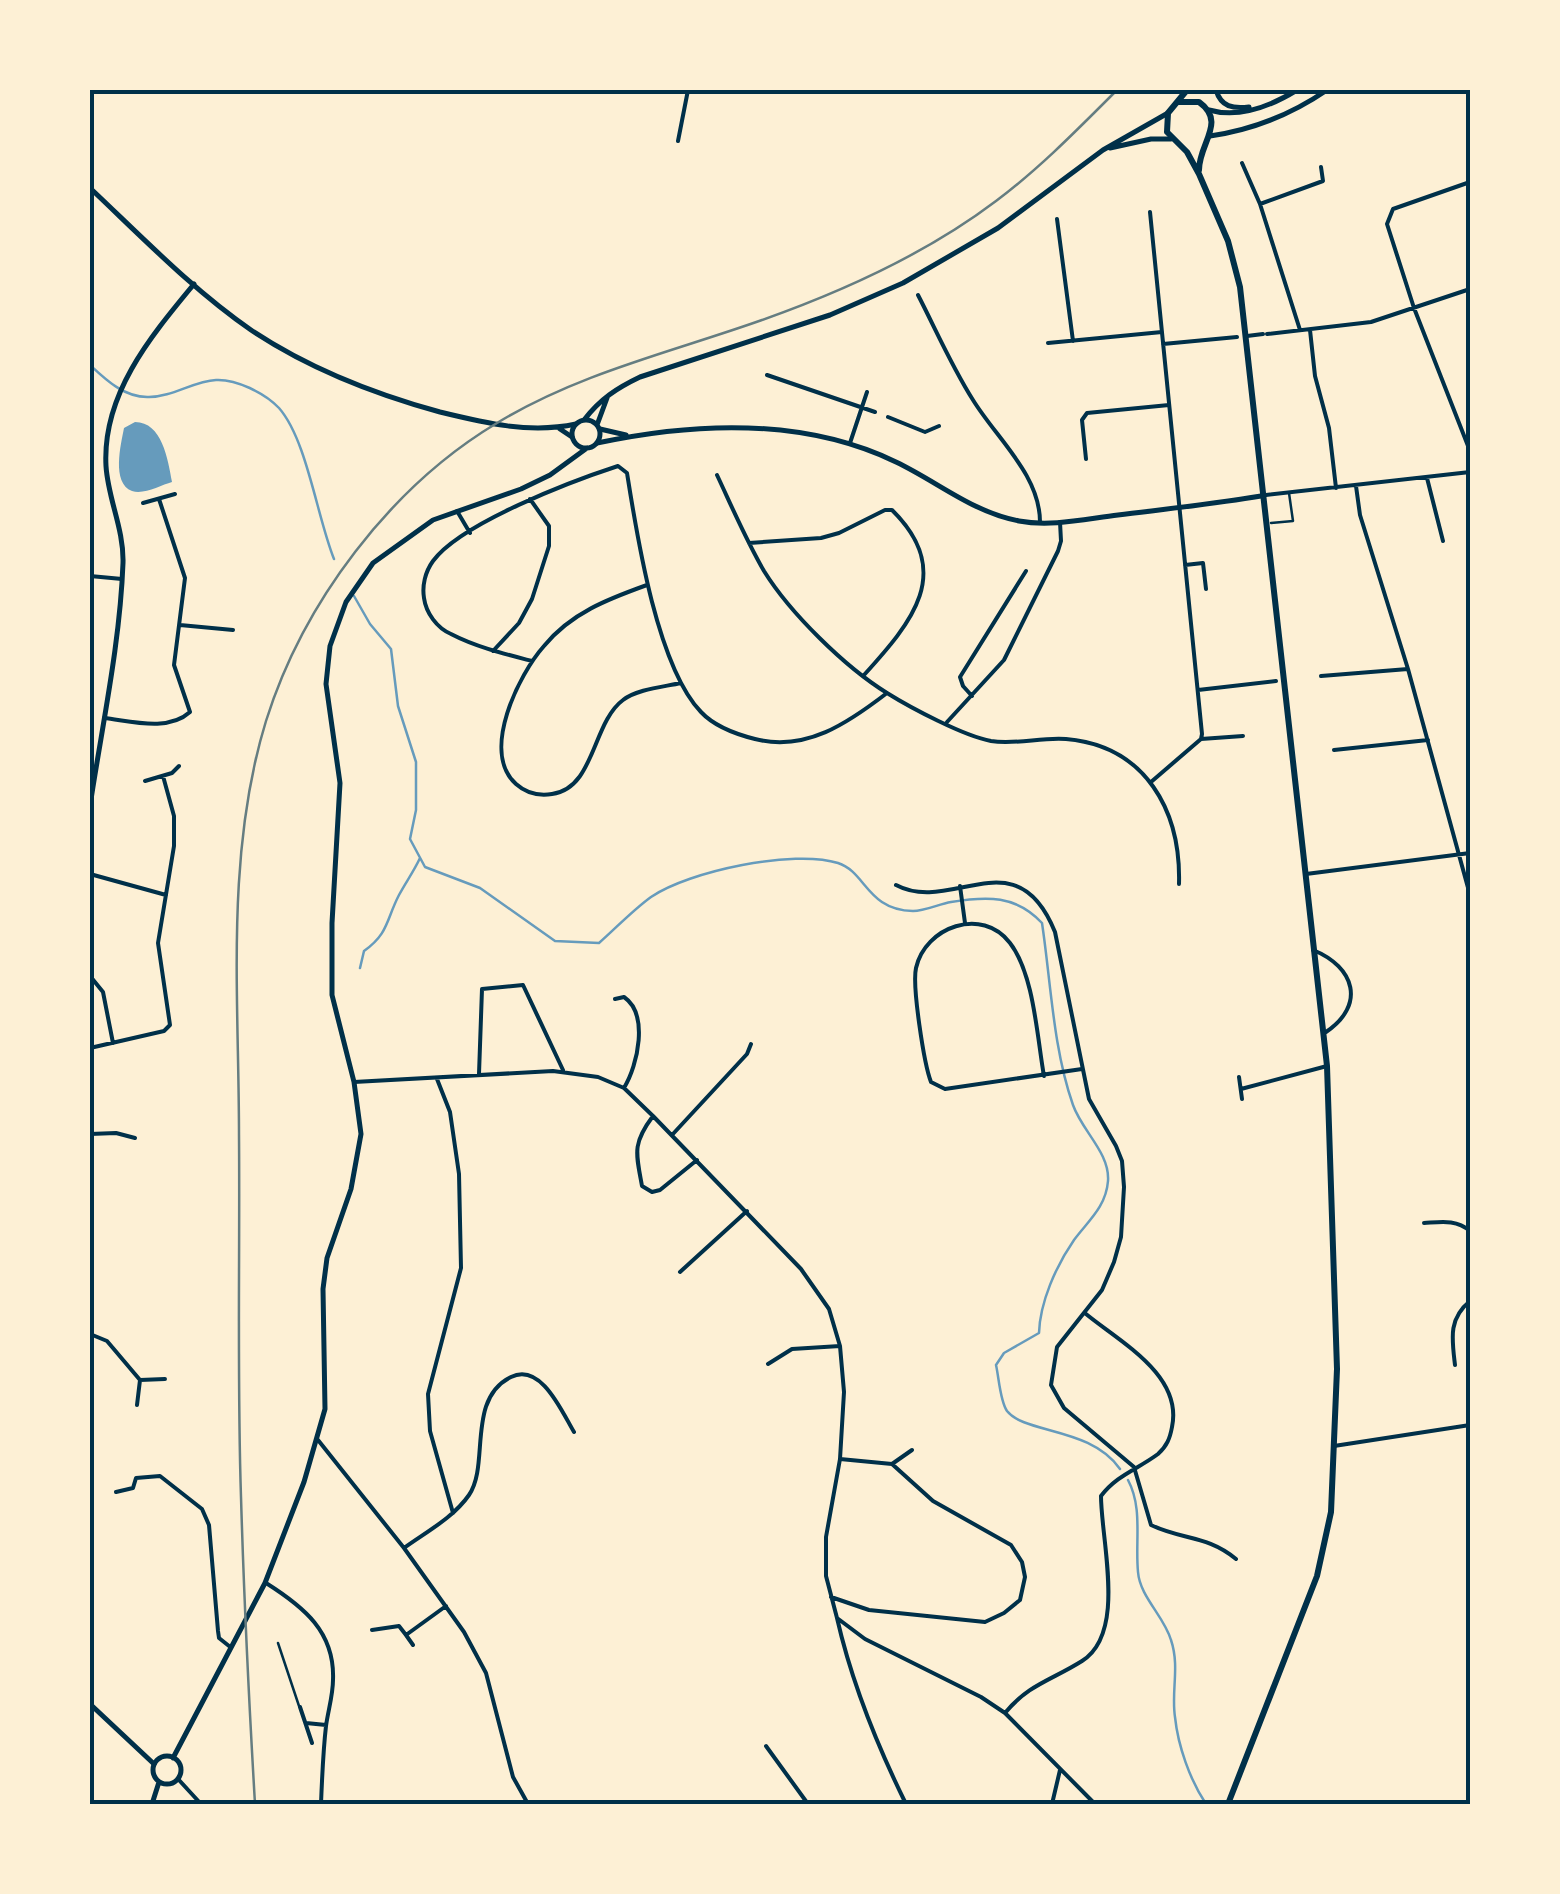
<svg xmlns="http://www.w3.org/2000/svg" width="1560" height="1894" viewBox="0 0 1560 1894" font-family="Poppins,sans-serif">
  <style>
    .water { fill: #669bbc }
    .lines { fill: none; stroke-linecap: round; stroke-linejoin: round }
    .stream { stroke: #669bbc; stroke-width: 2.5 }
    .service { stroke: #003049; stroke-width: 2.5 }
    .minor { stroke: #003049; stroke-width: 4 }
    .tertiary { stroke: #003049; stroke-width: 5 }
    .secondary { stroke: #003049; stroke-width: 5 }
    .primary { stroke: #003049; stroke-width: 6 }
    .rail { stroke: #657d81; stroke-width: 2.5 }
    .neatline { fill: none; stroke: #003049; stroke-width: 4 }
  </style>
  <rect width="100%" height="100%" fill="#fdf0d5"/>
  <!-- water -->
  <path class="water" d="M135 422C162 422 168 459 172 482 161 485 144 495 132 491 111 483 121 444 124 428Z"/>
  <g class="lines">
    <!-- stream -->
    <path class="stream" d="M90 365C106 380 125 398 149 397 172 397 194 381 216 380 236 379 265 393 279 408 307 440 317 517 334 559
      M354 596 370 624 391 649 398 706 416 762V810L410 839 425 867 480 888 555 941 599 943C616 928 633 910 651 897 689 871 794 849 838 863 866 872 867 910 913 911 925 911 939 904 951 902 987 896 1016 895 1042 923 1051 983 1053 1048 1073 1105 1082 1131 1110 1153 1108 1181 1106 1207 1088 1221 1074 1240 1056 1266 1040 1302 1039 1333L1004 1353 996 1365C999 1378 1000 1401 1007 1411 1025 1434 1091 1427 1120 1469
      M360 968 364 951C389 933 386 920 399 895 406 882 414 871 420 858
      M1128 1480C1143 1508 1135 1541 1138 1572 1140 1597 1164 1616 1171 1640 1180 1667 1171 1691 1175 1717 1178 1746 1190 1780 1206 1804"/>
    <!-- service -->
    <path class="service" d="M1271 523 1293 521 1289 493
      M278 1643 299 1706"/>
    <!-- minor -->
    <path class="minor" d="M678 141 688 90
      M1242 163 1260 204 1300 330
      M1470 182 1393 209 1387 224 1414 308 1470 451
      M1260 204 1323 181 1321 167
      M1150 212 1202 734 1201 739 1151 782
      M1057 219 1073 341
      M918 295C936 330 952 367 973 400 997 439 1040 475 1040 522
      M1310 330 1315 376 1329 428 1336 488
      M1267 334 1371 322 1470 289
      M1247 336 1263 334
      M1048 343 1162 332
      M1163 344 1237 337
      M767 375 875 412
      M888 417 925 432 939 426
      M850 443 867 392
      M1086 459 1082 420 1087 413 1169 405
      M717 475C732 507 746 540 764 571 790 613 845 667 887 693 911 708 964 736 991 741 1016 745 1041 737 1066 739 1146 746 1181 811 1179 884
      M1427 478 1443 541
      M1356 486 1360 515 1408 669 1470 895
      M1266 495 1470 472
      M143 503 175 494
      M457 511 470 533
      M749 543 821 538 839 533 885 510H892C955 572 912 622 864 675
      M1185 565 1203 563 1206 589
      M90 576 122 579
      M647 585C608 599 571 613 544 646 519 674 480 752 516 784 526 793 539 796 552 794 595 788 592 723 623 700 637 689 663 687 681 683
      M180 625 233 630
      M493 651 519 623 532 599 549 546V526L530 499
      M532 661C505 654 476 647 451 634 437 628 426 613 424 598 422 586 425 572 433 561 461 523 572 481 618 466L627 473C637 536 657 666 701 712 715 727 735 734 755 739 806 752 848 723 887 693
      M1321 676 1408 669
      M1198 690 1276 681
      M972 696 963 686 960 677 1026 571
      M104 718C131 721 168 732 190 712L174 665 185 578 159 499
      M947 722 1004 660 1058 551 1061 541 1060 522
      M1201 739 1243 736
      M1334 750 1428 740
      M145 781 172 773 179 766
      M90 874 166 895
      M1306 874 1470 853
      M896 885C952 915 1016 836 1055 932L1089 1099 1116 1146 1122 1161 1124 1187 1121 1237 1114 1262 1102 1290 1057 1347 1051 1385 1064 1408 1134 1467 1151 1525C1182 1540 1207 1535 1236 1559
      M960 886 965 923
      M1313 950C1355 967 1366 1005 1326 1032
      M90 976 103 992 113 1043
      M615 999 624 997C649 1014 638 1065 624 1088
      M90 1048 164 1031 170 1025 158 943 174 846V816L163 776
      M479 1074 482 989 523 985 563 1070
      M1044 1076C1037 1037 1034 974 1010 943 982 906 925 927 916 968 912 986 924 1064 931 1082L945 1089 1082 1069
      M1239 1077 1242 1099
      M437 1079 450 1112 459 1174 461 1268 428 1394 430 1431 453 1513
      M354 1082 553 1071 598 1077 624 1088 653 1116 801 1269 829 1309 840 1346 844 1392 840 1459 826 1537V1576L837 1618 865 1639 981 1697 1005 1713 1095 1804
      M1241 1089 1327 1066
      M653 1116C632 1144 636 1153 642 1186L652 1192 660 1190 697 1160
      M90 1134 116 1133 135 1138
      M672 1135 747 1054 751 1044
      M1424 1223C1441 1222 1456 1219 1470 1231
      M680 1272 747 1211
      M90 1334 107 1341 140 1380
      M768 1364 792 1349 840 1346
      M1455 1365C1452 1339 1448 1319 1470 1301
      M137 1405 140 1380 165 1379
      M318 1440 404 1548 464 1632 486 1673 513 1777 528 1804
      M1334 1446 1470 1425
      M840 1459 892 1464 912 1450
      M116 1492 133 1488 136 1478 160 1476 202 1509 209 1525 218 1631 219 1638 229 1646
      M404 1548C426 1532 453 1518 469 1495 490 1465 466 1399 511 1377 541 1362 562 1412 574 1432
      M266 1583C304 1607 335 1632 333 1680 333 1695 328 1711 326 1726 323 1752 322 1778 321 1804
      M831 1597 869 1610 985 1622 1004 1613 1020 1600 1025 1577 1022 1562 1011 1545 933 1501 892 1464
      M837 1618C852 1684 876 1743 906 1804
      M372 1630 399 1626 406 1635 446 1606
      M406 1635 413 1645
      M300 1707 312 1743
      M1005 1713C1029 1684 1052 1680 1082 1661 1127 1633 1101 1541 1101 1496 1117 1475 1138 1469 1158 1454 1167 1446 1170 1438 1172 1427 1183 1375 1120 1342 1086 1314
      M306 1723 326 1725
      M766 1746 808 1804
      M178 1779 201 1804
      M1052 1804 1060 1770"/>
    <!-- tertiary -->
    <path class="tertiary" d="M90 188C142 237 193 290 251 330 308 368 374 394 440 412 485 423 530 434 576 424
      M560 429 572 437
      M600 429 626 435
      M597 443C696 422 803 417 896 462 938 482 972 512 1019 521 1051 527 1085 519 1118 515 1166 509 1213 504 1261 496
      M90 806C102 726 120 644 123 563 124 529 108 499 106 466 102 394 151 336 194 284
      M90 1704 154 1764"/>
    <!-- secondary -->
    <path class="secondary" d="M1216 90C1221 107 1233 109 1249 107
      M1209 110C1240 119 1271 106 1297 90
      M1210 136C1252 130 1292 114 1327 90
      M1110 148 1151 139H1171
      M572 434a14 14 0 1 1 28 0a14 14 0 1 1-28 0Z
      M584 420C600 399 617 388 640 377L830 315 903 283 998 228 1103 150 1168 113
      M597 425 607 398
      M153 1770a14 14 0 1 1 28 0a14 14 0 1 1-28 0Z
      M173 1758 265 1583 304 1482 325 1409 323 1289 327 1258 351 1189 361 1134 354 1082 332 995V923L340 783 326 684 330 646 346 602 373 563 433 520 521 489 550 475 587 448
      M152 1804 159 1782"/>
    <!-- primary -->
    <path class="primary" d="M1187 90 1168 113 1167 132 1187 152 1199 174 1228 241 1240 287 1327 1066 1337 1369 1331 1512 1317 1576 1228 1804
      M1179 102H1199C1227 122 1199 143 1199 170"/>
    <!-- rail -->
    <path class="rail" d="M255 1804C249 1702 244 1599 241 1497 237 1377 240 1256 239 1135 239 997 225 854 266 721 303 603 390 487 497 423 579 373 672 352 762 320 844 291 926 254 996 201 1040 168 1078 129 1117 90"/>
  </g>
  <!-- border -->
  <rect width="1560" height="1894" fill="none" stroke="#fdf0d5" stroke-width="185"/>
  <rect x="92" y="92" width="1376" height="1710" class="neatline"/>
</svg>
